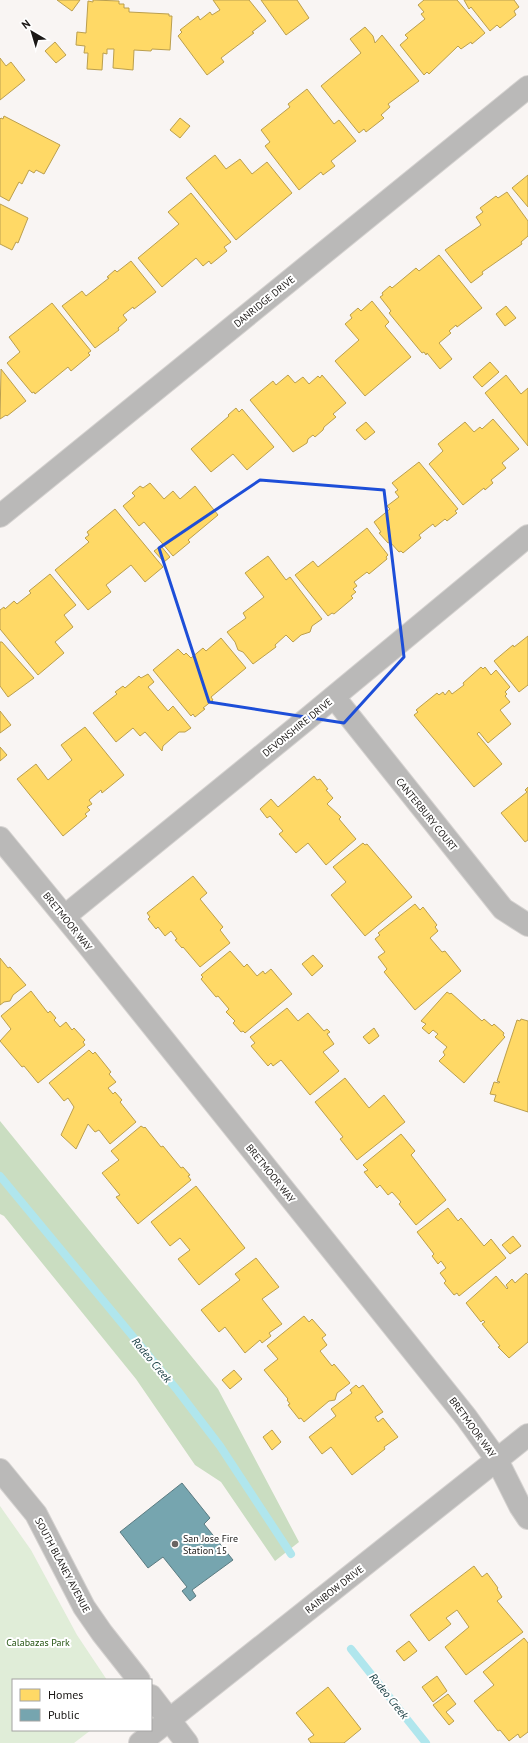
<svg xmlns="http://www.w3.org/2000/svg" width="528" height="1743" viewBox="0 0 528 1743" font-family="'PT Sans',sans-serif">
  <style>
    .green { fill: #e0edd8 }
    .forest { fill: #caddc1 }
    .homes { fill: #ffd966; stroke: #bb9f4e }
    .public { fill: #76a5af; stroke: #5b7b81 }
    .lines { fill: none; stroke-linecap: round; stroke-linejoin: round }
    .stream { stroke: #b0e6ed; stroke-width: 8 }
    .minor-casing { stroke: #d5d2d0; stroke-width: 24 }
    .minor { stroke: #bab9b8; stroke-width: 22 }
    .marked { fill: none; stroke: #1d4ed8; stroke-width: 3; stroke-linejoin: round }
    .poi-dot { fill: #696563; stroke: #fff; stroke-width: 1.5 }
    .labels { text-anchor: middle; stroke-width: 4; stroke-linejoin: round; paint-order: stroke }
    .street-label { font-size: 10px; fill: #1b1816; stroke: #fff }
    .poi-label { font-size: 10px; fill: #1b1816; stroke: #fff; text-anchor: start }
    .park-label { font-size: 10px; fill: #255412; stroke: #fff }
    .water-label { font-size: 11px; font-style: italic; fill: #11373c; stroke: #fff }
  </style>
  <rect width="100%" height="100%" fill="#f9f5f3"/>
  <!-- green -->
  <path class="green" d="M0 1506 31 1550 77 1635 107 1680H13V1730H91L74 1743H0Z"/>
  <!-- forest -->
  <path class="forest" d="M0 1121 218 1389 299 1542 275 1561 221 1482 195 1465 136 1379 4 1216 0 1214Z"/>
  <!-- homes -->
  <path class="homes" d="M57 0H80L72 11Z
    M93 0 119 1V4H124V8H129V12L169 14V16H172L170 50 152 49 151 51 134 50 133 70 113 68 114 49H107V54L103 53 102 70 87 69 88 53H84L85 46 76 45 77 32 86 33 88 1 93 2Z
    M213 0H249L266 21 252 32 254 33 221 58 224 62 207 75 178 36 182 32 180 30 198 16 200 20 210 12 212 15 220 10Z
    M261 0H297L309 18 286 35Z
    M424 0H457L485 33 472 44 471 42 461 49 458 46 429 74 427 72 424 75 400 45 408 38 405 35 425 19 421 14 424 12 418 5Z
    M464 0H514L519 7 514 11 516 15 500 28 497 25 490 31 471 7 469 9Z
    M365 27 373 36 375 43 382 35 419 81 388 104 390 107 381 115 384 118 366 132 364 129 359 133 321 86 361 53 350 39Z
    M55 42 66 55 56 63 45 51Z
    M0 58 6 66 11 62 25 80 0 100Z
    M307 89 334 124 339 120 356 141 331 161 335 166 323 175 321 172 299 190 265 146 270 142 261 130 290 107 288 104Z
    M4 116 60 145 44 174 36 170 34 173 29 170 22 184 19 182 9 201 0 196V119L1 118 3 119Z
    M180 118 190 126 180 138 170 130Z
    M215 155 226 169 240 159 252 174 267 162 292 193 236 240 186 178Z
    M528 175V207L512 188Z
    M507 192 528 221V236L521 242 522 244 482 272 483 274 471 283 445 250 481 225 476 217 483 212 480 208 496 196 498 198Z
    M191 193 231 242 224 247 227 251 211 264 209 261 203 266 196 258 162 287 138 258 179 224 168 212Z
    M0 204 28 218 18 243 16 242 12 250 0 244Z
    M439 255 482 308 457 327 456 325 449 331 451 333 439 343 452 359 440 369 427 353 426 355 424 352 422 353 389 313 391 311 380 297 383 295 382 293 390 286 392 288 416 268 419 271Z
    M131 261 156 292 134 309 133 307 123 315 127 320 118 328 119 330 95 348 62 306 82 291 86 296 109 278 107 277 115 270 117 272Z
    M372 301 389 322 385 326 411 357 365 396 335 361 359 340 345 324 352 318 350 315 358 308 361 311Z
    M52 303 91 351 88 353 90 355 71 371 68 367 35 394 34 392 32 393 7 363 20 352 9 337Z
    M506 306 516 318 505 326 496 314Z
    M490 362 499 372 482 387 473 377Z
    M1 369 26 401 7 416 6 415 0 419Z
    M288 375 295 383 303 377 309 384 318 376 320 378 322 375 346 403 333 414 336 417 324 427 323 430 315 437 313 435 308 439 307 443 293 452 250 400 273 381 276 385Z
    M506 375 521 394 528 388V446L485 393Z
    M236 408 239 412 242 409 274 447 247 470 233 454 211 472 191 449 229 416 228 415Z
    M493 419 519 449 502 463 506 468 491 480 493 483 485 490 484 488 463 505 429 464 443 451 438 444 465 422 474 432 480 427 482 429Z
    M366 422 375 432 365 440 356 430Z
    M419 462 458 509 455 511 457 513 447 521 445 519 435 527 433 524 419 535 421 538 403 553 401 551 399 552 390 542 388 543 379 533 381 532 374 522 390 509 387 506 399 497 395 492 398 490 392 483Z
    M150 483 164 499 173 491 180 499 195 486 218 515 188 540 190 542 173 556 144 522 139 526 123 506 135 496 132 493 140 486 143 488Z
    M115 509 163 567 145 582 131 565 106 585 111 592 88 610 55 570 89 542 85 538 89 535 87 532Z
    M367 528 388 555 386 557 387 559 369 574 367 572 354 582 357 586 353 589 356 592 351 596 353 598 334 614 332 613 328 616 295 575 313 561 318 567Z
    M161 546 170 557 164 562 154 551Z
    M268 556 286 580 290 577 322 619 312 626 310 632 301 635 293 642 286 635 275 645 276 647 253 664 243 652 238 650 235 642 227 632 246 618 243 613 264 597 245 573Z
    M50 574 76 605 64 615 73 627 55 642 64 653 38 675 0 629V610L4 607 5 609 14 601 17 604 31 593 29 591Z
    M528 636V685L519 692 494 661 513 645 514 647Z
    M221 638 246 668 211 697 213 700 203 708 205 709 195 717 193 714 191 716 153 670 178 649 184 655 186 653 191 658 203 648 206 651Z
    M0 642H2L34 678 8 697 0 686Z
    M481 667 483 669 485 667 491 675 496 670 510 687 505 692 507 694 505 696 510 702 500 710 511 724 488 743 479 732 477 734 502 764 474 787 414 715 418 712 416 710 437 693 439 695 443 692 445 695 449 690 452 694 464 685 463 683Z
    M148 674 154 682 148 687 168 711 173 706 191 728 185 732H179L163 746 162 751 145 732 140 736 133 728 116 742 93 713 117 694 115 692 123 686 125 688 139 676 141 678Z
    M0 711 11 725 0 733Z
    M85 727 124 775 102 793 101 790 89 800 92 804 87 807 90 810 85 814 87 816 63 836 17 779 36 764 48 780 72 760 61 745Z
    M0 747 7 755 0 761Z
    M314 776 317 780 320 779 328 789 326 790 333 798 327 804 341 817 339 819 356 839 326 865 308 843 296 853 279 834 283 831 270 816 267 818 260 809 271 799 278 807Z
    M528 787V840L525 842 501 813 527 792 525 790Z
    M363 843 365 845 367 844 412 897 365 936 331 895 346 882 333 867Z
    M193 876 207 893 200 899 223 927 220 930 230 943 200 967 183 947 182 948 175 940 177 939 171 931 165 936 158 927 156 929 148 919 150 917 147 913Z
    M415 904 420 910 423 907 437 925 435 927 438 931 430 938 442 952 445 951 461 971 415 1010 384 972 387 969 378 957 385 952 375 939 380 935 378 933Z
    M230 951 244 967 247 964 257 976 263 971 265 974 271 969 292 994 245 1033 243 1031 241 1032 233 1023 235 1021 226 1012 229 1009 218 996 216 997 201 979 203 977 201 975Z
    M313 955 323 966 312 976 302 964Z
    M0 958 8 968 10 967 26 985 13 995 10 1001 4 1002 0 1005Z
    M31 991 48 1013 50 1011 56 1018 54 1020 60 1027 66 1022 72 1030 74 1028 85 1040 83 1042 85 1045 38 1083 24 1066 22 1067 0 1041 11 1029 1 1016Z
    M447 992 450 994 451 993 482 1021 484 1019 492 1026 494 1024 504 1033 503 1035 505 1037 464 1083 439 1061 445 1055 443 1052 447 1047 435 1037 438 1034 433 1030 429 1034 422 1028 426 1024 421 1021Z
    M287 1008 298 1021 308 1013 324 1031 327 1029 330 1032 327 1034 334 1044 323 1052 339 1071 310 1095 281 1060 273 1066 271 1063 268 1066 251 1046 255 1043 250 1037Z
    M521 1019 528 1021V1112L494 1101 496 1095 490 1094 494 1082 499 1083 500 1082 497 1081 517 1020 520 1021Z
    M374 1028 379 1036 369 1044 363 1037Z
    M89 1050 93 1054 95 1052 111 1072 109 1074 116 1082 108 1088 113 1094 115 1092 122 1100 120 1102 136 1122 110 1144 99 1130 95 1132 88 1124 76 1149 61 1135 74 1107 68 1098 64 1101 49 1083Z
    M345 1078 369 1108 384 1095 405 1122 357 1160 340 1139 343 1137 315 1102Z
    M141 1126 144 1128 145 1127 161 1147 163 1146 181 1168 183 1167 190 1175 188 1176 191 1180 138 1224 116 1197 120 1195 102 1173 119 1160 111 1151Z
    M401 1134 415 1151 411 1155 446 1200 416 1225 399 1204 401 1202 392 1192 388 1195 380 1185 377 1188 364 1172 368 1170 363 1165Z
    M196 1186 245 1248 199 1285 178 1259 190 1250 180 1238 170 1246 151 1222Z
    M448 1208 458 1221 461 1218 484 1246 491 1239 506 1258 459 1296 457 1293 454 1295 444 1283 446 1281 440 1273 446 1268 441 1261 438 1264 432 1256 434 1254 417 1232Z
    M513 1236 521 1246 510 1254 502 1245Z
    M256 1258 279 1287 262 1299 282 1324 269 1333 271 1336 262 1343 260 1340 245 1353 225 1327 219 1332 201 1310 240 1280 235 1274Z
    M526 1273 528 1275V1342L509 1358 498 1347 500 1346 482 1324 485 1322 483 1320 481 1322 466 1303 496 1276 507 1289 508 1288 506 1285 512 1279 515 1283Z
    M304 1316 309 1322 312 1319 326 1335 322 1338 327 1345 320 1351 332 1366 334 1364 350 1383 337 1393 335 1400 329 1401 304 1422 301 1418 299 1419 288 1405 290 1404 287 1400 288 1399 264 1370 278 1359 267 1346Z
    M234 1370 242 1379 230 1389 222 1380Z
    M356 1385 359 1388 363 1385 383 1412 375 1417 378 1422 383 1418 398 1437 384 1447 385 1449 352 1475 331 1447 322 1454 309 1437 336 1416 331 1409 352 1393 350 1390Z
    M272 1430 281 1442 272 1450 263 1437Z
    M474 1566 482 1577 487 1573 498 1588 497 1589 502 1597 497 1601 523 1632 466 1675 445 1647 469 1627 457 1610 446 1618 451 1624 429 1641 410 1615Z
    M524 1638 528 1643V1732L520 1738 518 1734 509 1741 500 1730 498 1731 474 1701 494 1685 483 1672Z
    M409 1641 417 1651 404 1661 396 1651Z
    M437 1676 447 1691 433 1702 422 1687Z
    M328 1687 361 1729 344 1743H311L308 1739 314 1735 296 1713Z
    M448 1694 456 1704 446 1712 454 1721 449 1725 433 1705Z"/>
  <!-- public -->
  <path class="public" d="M182 1483 210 1518 204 1524 233 1560 192 1590 196 1596 190 1601 182 1591 187 1587 163 1557 148 1568 120 1532Z"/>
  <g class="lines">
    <!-- stream -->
    <path class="stream" d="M0 1176 178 1391 220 1446 291 1554
      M351 1649 426 1743"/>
    <defs>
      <path id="minor" d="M0 516 528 87
        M334 697 503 909 528 925
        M0 838 87 944 466 1417 497 1460 520 1506 528 1518
        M65 916 307 719 528 536
        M0 1470 36 1514 84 1607 102 1633 139 1680
        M151 1696 187 1743
        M140 1743 528 1435"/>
    </defs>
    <!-- minor casing -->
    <use href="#minor" class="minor-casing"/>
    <!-- minor -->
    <use href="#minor" class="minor"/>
  </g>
  <!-- marked area -->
  <path class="marked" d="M260 480 384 490 404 657 344 723 209 702 159 548Z"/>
  <!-- markers -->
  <circle class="poi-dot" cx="175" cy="1544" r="4"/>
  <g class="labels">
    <!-- street labels -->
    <g class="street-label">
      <text transform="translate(264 301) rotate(-39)" y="4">DANRIDGE DRIVE</text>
      <text transform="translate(297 727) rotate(-39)" y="4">DEVONSHIRE DRIVE</text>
      <text transform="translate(427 814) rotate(51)" y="4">CANTERBURY COURT</text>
      <text transform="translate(68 921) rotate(51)" y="4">BRETMOOR WAY</text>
      <text transform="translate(271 1173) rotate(51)" y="4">BRETMOOR WAY</text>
      <text transform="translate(473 1427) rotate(54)" y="4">BRETMOOR WAY</text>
      <text transform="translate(63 1565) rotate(62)" y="4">SOUTH BLANEY AVENUE</text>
      <text transform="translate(334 1589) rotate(-38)" y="4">RAINBOW DRIVE</text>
    </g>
    <!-- poi labels -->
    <g class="poi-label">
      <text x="183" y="1542">San Jose Fire<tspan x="183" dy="12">Station 15</tspan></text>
    </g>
    <!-- park labels -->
    <g class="park-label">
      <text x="38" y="1646">Calabazas Park</text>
    </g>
    <!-- water labels -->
    <g class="water-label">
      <text transform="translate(152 1360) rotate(50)" y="4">Rodeo Creek</text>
      <text transform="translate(389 1696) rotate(51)" y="4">Rodeo Creek</text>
    </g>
  </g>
  <!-- legend -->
  <rect x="12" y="1679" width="140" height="52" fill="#ffffff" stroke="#a4a3a2"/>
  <rect x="20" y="1689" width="20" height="12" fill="#ffd966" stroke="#a4a3a2"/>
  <text x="48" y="1699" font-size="12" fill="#1b1816">Homes</text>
  <rect x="20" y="1709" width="20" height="12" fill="#76a5af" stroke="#a4a3a2"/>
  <text x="48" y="1719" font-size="12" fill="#1b1816">Public</text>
  <!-- north arrow -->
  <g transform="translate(32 32) rotate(322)" stroke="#ffffff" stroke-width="3" paint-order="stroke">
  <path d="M0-3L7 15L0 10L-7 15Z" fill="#1b1816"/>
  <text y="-6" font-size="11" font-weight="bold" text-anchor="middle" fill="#1b1816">N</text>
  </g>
</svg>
